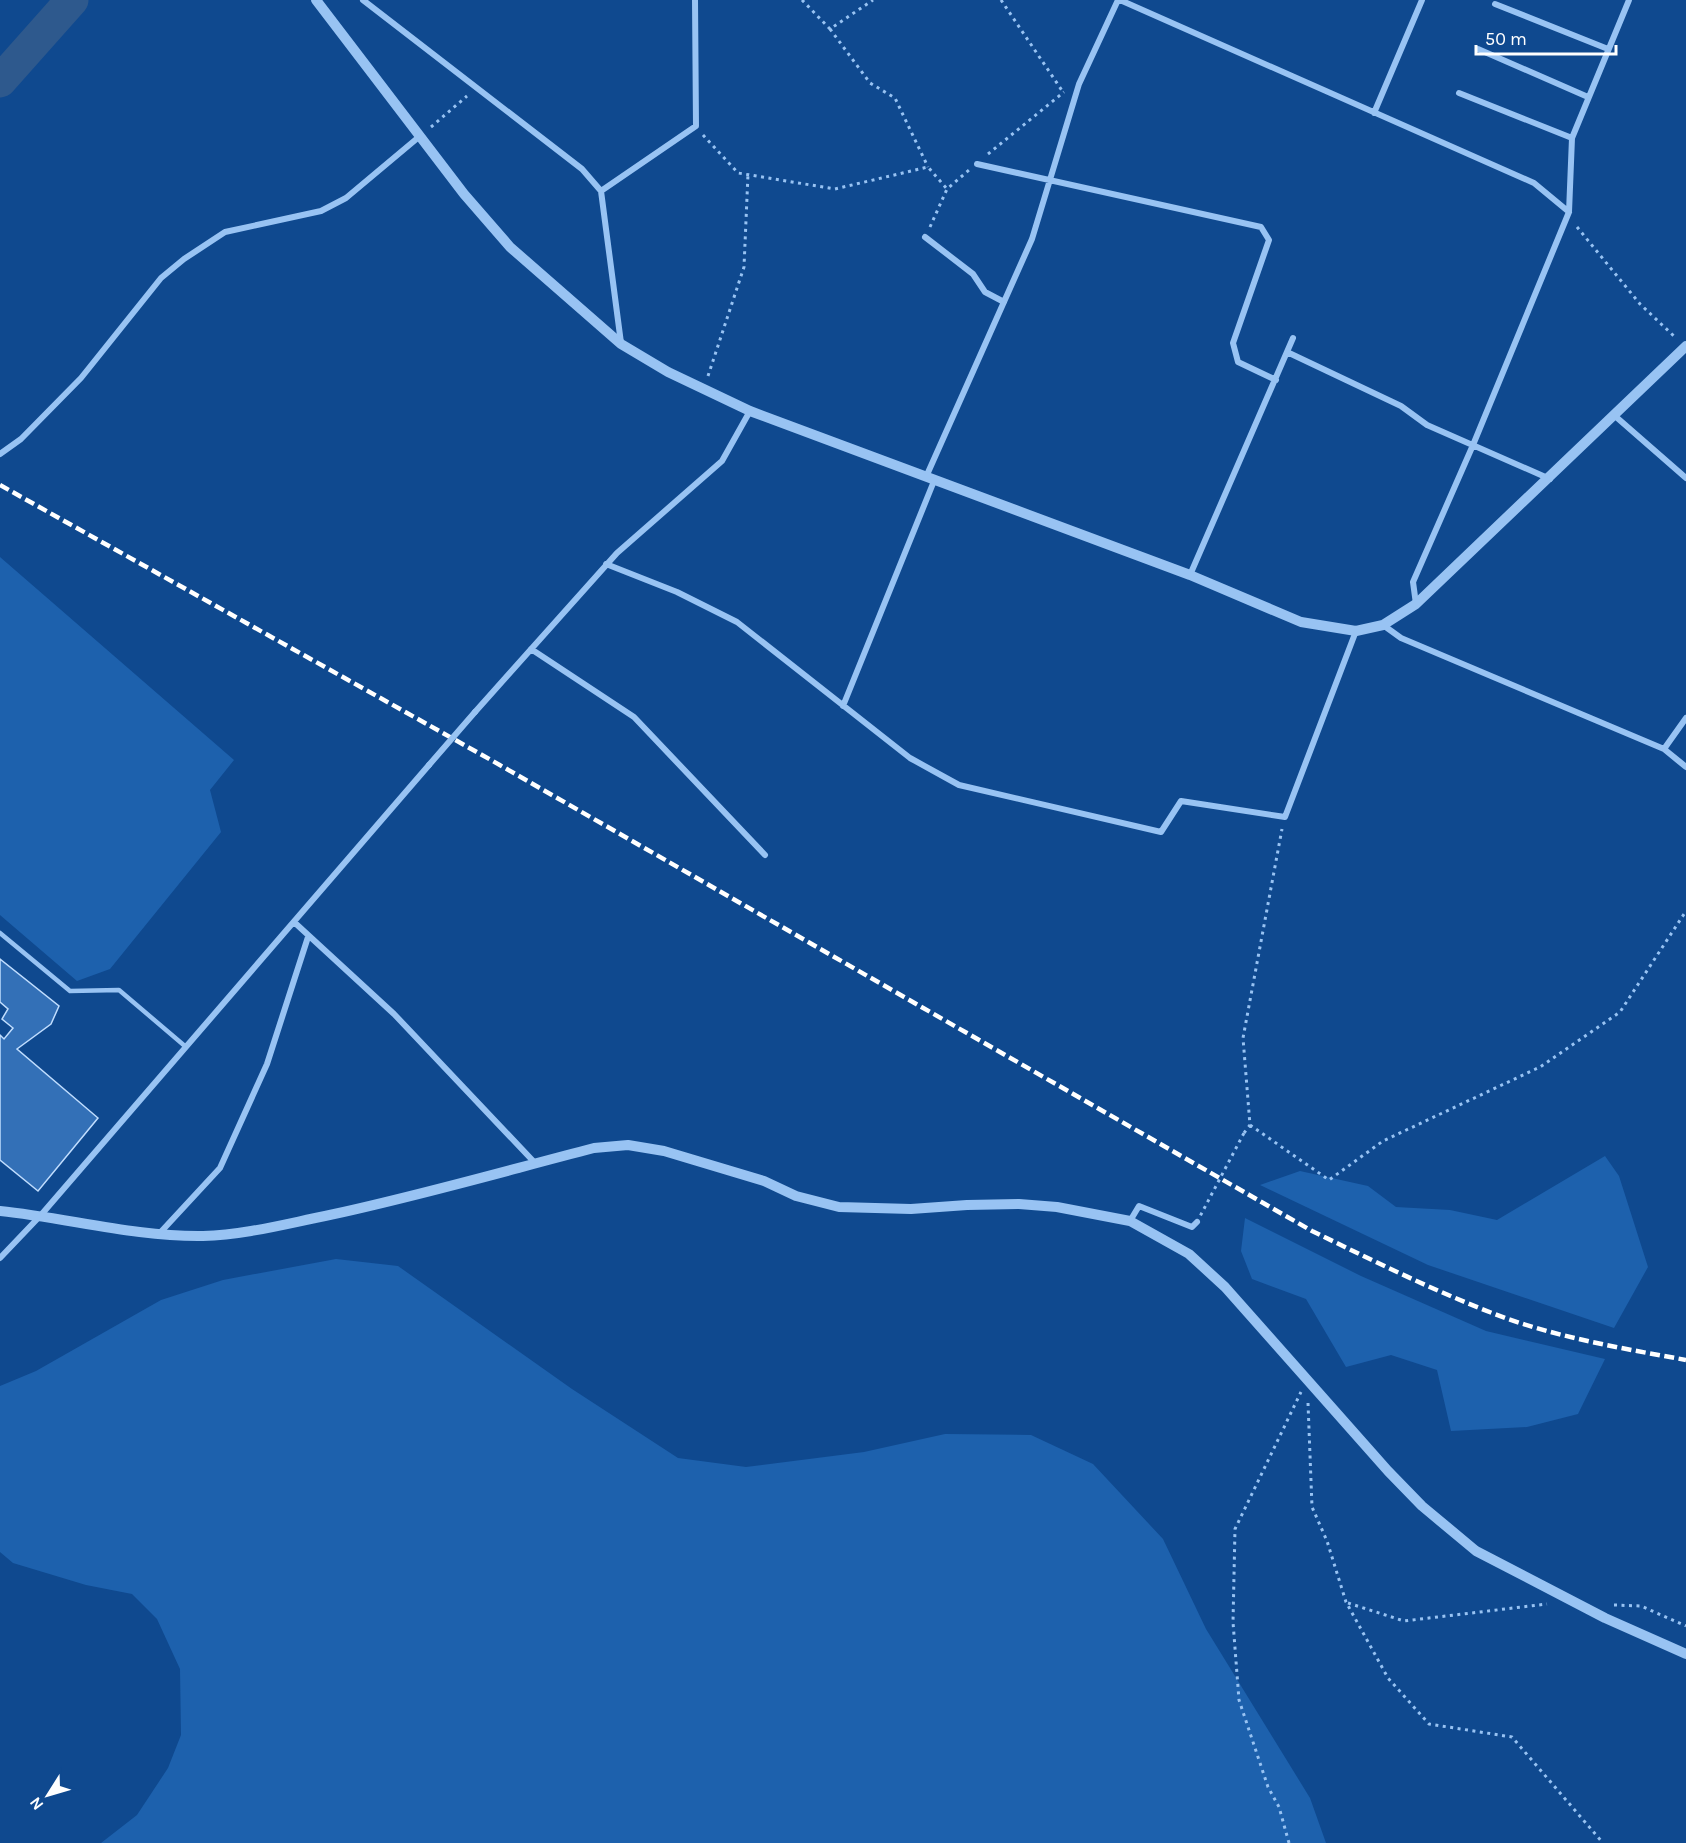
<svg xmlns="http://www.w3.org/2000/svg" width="1686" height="1843" viewBox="0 0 1686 1843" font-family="Karla,sans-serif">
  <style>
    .green { fill: #1d61ad }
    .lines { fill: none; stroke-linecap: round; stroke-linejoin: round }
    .river { stroke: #2e598d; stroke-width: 33 }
    .building { fill: #3370b7; stroke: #c0ddfe; stroke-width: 1.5 }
    .path { stroke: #98c3f3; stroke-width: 3; stroke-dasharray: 3 4.5; stroke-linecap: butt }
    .service { stroke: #98c3f3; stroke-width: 4.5 }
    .minor { stroke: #98c3f3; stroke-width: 6 }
    .tertiary { stroke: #98c3f3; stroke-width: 10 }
    .rail { stroke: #fff; stroke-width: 4.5; stroke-dasharray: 10 4.5; stroke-linecap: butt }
    .path-bridge { stroke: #98c3f3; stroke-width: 3; stroke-dasharray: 3 4.5; stroke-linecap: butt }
    .minor-bridge { stroke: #98c3f3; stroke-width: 6 }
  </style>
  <rect width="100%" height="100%" fill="#0f498f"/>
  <!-- green -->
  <path class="green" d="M0 557 234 760 210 790 221 832 110 969 77 981 0 915Z
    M1605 1156 1619 1176 1648 1267 1614 1328 1428 1265 1260 1185 1300 1171 1368 1186 1396 1207 1450 1210 1497 1220Z
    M1245 1218 1361 1276 1486 1331 1605 1359 1578 1414 1527 1427 1451 1431 1437 1370 1391 1355 1346 1367 1306 1299 1252 1279 1241 1251Z
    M336 1259 398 1266 572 1389 678 1458 746 1467 864 1452 945 1434 1031 1435 1093 1464 1163 1539 1206 1629 1310 1798 1326 1843H101L137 1815 168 1768 181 1735 180 1669 157 1619 132 1594 86 1585 13 1563 0 1552V1386L36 1371 161 1300 223 1280Z"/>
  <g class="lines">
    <!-- river -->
    <path class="river" d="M0 81 72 0"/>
  </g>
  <!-- building -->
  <path class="building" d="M0 959 59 1006 51 1024 17 1049 98 1118 38 1191 0 1160V1035L4 1039 13 1028 2 1019 8 1009 0 1002Z"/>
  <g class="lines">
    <!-- path -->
    <path class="path" d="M802 0 830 29 873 0
      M1001 0 1063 92
      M830 29 870 83 895 98 928 167
      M431 127 467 96
      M703 135 738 173 835 189 928 167 947 189
      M988 154 1064 92
      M930 227 947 189 969 170
      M1577 227 1640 304 1676 338
      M708 376 744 267 748 174
      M1250 1125 1329 1180 1383 1141 1540 1067 1620 1012 1686 911
      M1244 1133 1250 1125 1243 1038 1282 829
      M1308 1403 1312 1507 1327 1541 1346 1602 1388 1678 1429 1724 1512 1737 1603 1843
      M1348 1603 1404 1621 1547 1604
      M1614 1605 1641 1606 1686 1626
      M1289 1843 1279 1807 1268 1787 1239 1700 1233 1622 1235 1529 1301 1392"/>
    <!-- service -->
    <path class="service" d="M0 933 70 991 119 990 186 1047"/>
    <!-- minor -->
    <path class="minor" d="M363 0 582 169 601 191 621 343
      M1120 0 1534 183 1569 212
      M1495 4 1608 49
      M1478 49 1588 97
      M1459 93 1572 138
      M1374 113 1422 0
      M977 164 1261 227 1269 240 1233 343 1238 362 1276 380
      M601 191 696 126 695 0
      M925 237 973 274 985 292 1004 302
      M1287 352 1401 406 1427 425 1550 479
      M1615 416 1686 478
      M0 454 21 439 81 378 161 278 184 259 225 232 321 211 346 198 420 136
      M926 477 1032 239 1079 84 1118 0
      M606 564 677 592 737 622 910 758 959 785 1161 832 1181 801 1285 817 1356 631
      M1190 575 1293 338
      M1416 604 1413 582 1473 445 1569 212 1572 138 1629 0
      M1383 625 1401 638 1664 749 1686 767
      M531 649 634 717 765 855
      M843 706 934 481
      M475 712 617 553 722 461 750 411
      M1664 749 1686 718
      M294 922 394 1014 535 1163
      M1130 1221 1139 1206 1192 1227 1197 1222
      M158 1235 220 1168 267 1064 308 937
      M0 1258 41 1215 429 765"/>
    <!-- tertiary -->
    <path class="tertiary" d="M316 0 464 194 510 247 621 344 668 372 750 411 1190 575 1301 622 1356 631 1383 625 1416 604 1686 346
      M0 1211C68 1218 135 1237 203 1236 244 1235 285 1224 325 1216 415 1197 505 1171 594 1148L628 1145 664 1151 764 1181 796 1196 839 1207 911 1209 967 1205 1019 1204 1057 1207 1130 1221 1189 1254 1225 1287 1388 1471 1422 1506 1476 1551 1605 1618 1686 1654"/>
    <!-- rail -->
    <path class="rail" d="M0 485 491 760 1312 1231C1376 1262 1440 1294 1508 1319 1566 1339 1626 1349 1686 1360"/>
    <!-- path-bridge -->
    <path class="path-bridge" d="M1197 1222 1244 1133"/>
    <!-- minor-bridge -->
    <path class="minor-bridge" d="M429 765 475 712"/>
  </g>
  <!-- north arrow -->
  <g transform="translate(48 1795) rotate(233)" stroke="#0f498f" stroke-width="4.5" paint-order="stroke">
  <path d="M0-4.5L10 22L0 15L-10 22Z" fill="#ffffff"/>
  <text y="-9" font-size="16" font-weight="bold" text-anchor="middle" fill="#ffffff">N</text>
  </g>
  <!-- scale -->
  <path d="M1476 45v9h140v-9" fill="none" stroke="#ffffff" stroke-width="3"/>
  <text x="1485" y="45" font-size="18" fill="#ffffff" stroke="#0f498f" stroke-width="4.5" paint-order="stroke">50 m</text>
</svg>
